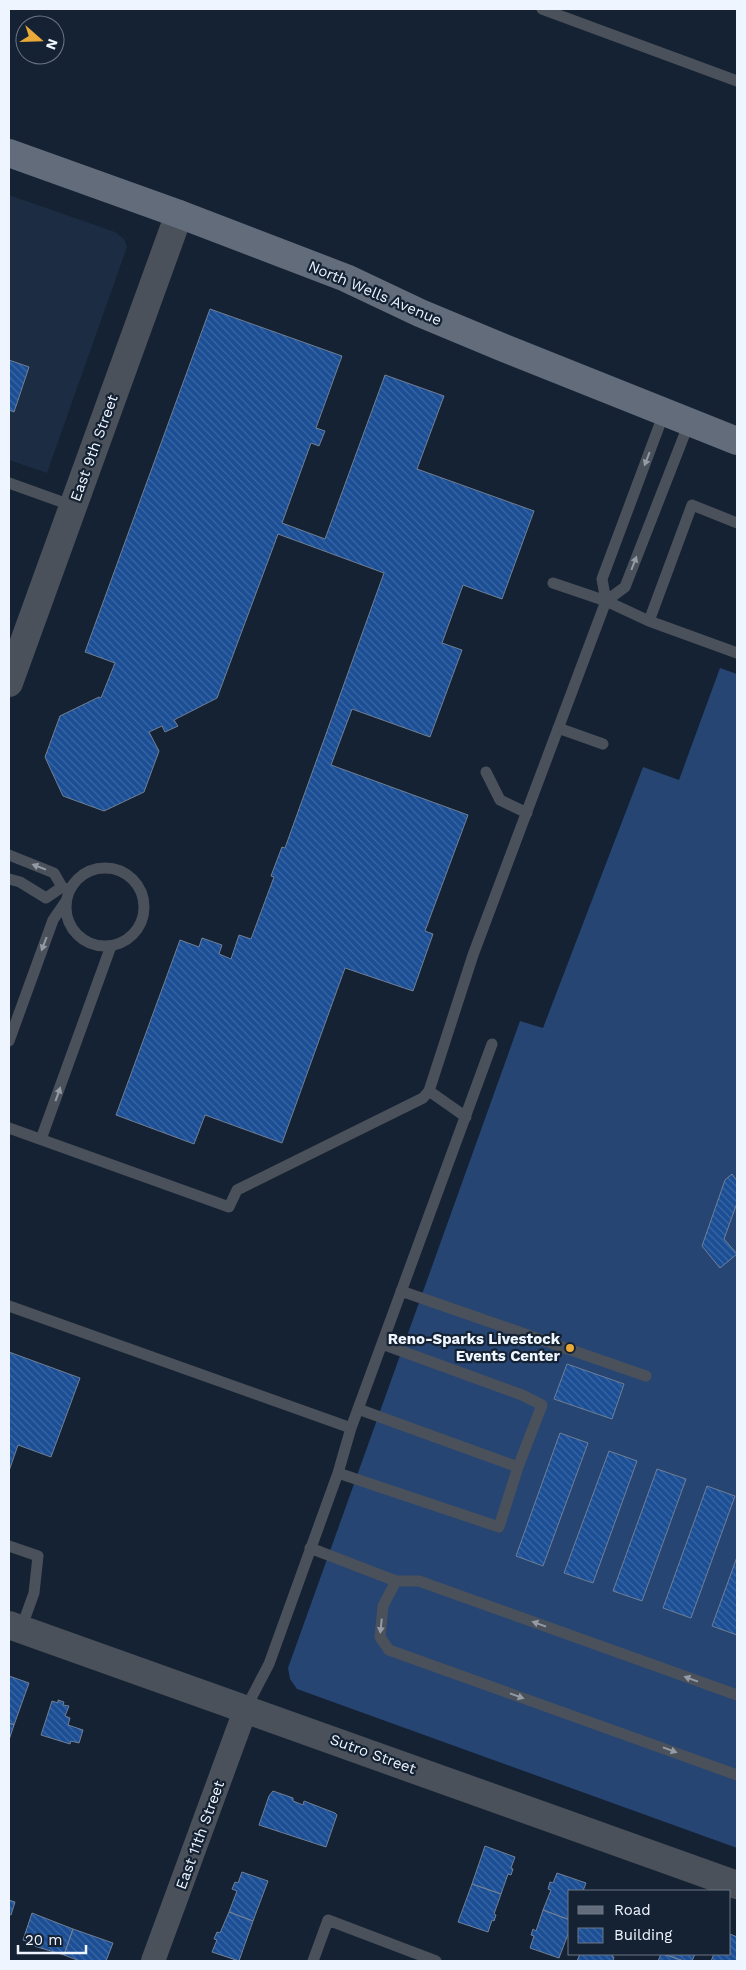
<svg xmlns="http://www.w3.org/2000/svg" width="746" height="1970" viewBox="0 0 746 1970" font-family="'Work Sans',sans-serif">
  <style>
    .built { fill: #1c2c43 }
    .grass { fill: #264572 }
    .building { fill: url(#building-back-hatch); stroke: #707f95 }
    .lines { fill: none; stroke-linecap: round; stroke-linejoin: round }
    .service { stroke: #4b515b; stroke-width: 11 }
    .minor { stroke: #4b515b; stroke-width: 24 }
    .tertiary { stroke: #4b515b; stroke-width: 28 }
    .secondary { stroke: #626c7b; stroke-width: 28 }
    .oneway { fill: #949ba5 }
    .poi-dot { fill: #eaaa39; stroke: #152233; stroke-width: 2 }
    .labels { text-anchor: middle; stroke-width: 4.5; stroke-linejoin: round; paint-order: stroke }
    .street-label { font-size: 15px; fill: #eef5ff; stroke: #152233 }
    .poi-label { font-size: 15px; font-weight: bold; fill: #eef5ff; stroke: #152233; text-anchor: end }
  </style>
  <defs>
    <pattern id="building-back-hatch" width="6" height="6" patternUnits="userSpaceOnUse" patternTransform="scale(1.25)"><rect width="6" height="6" fill="#1b4e94"/><path d="M-1 5l2 2M0 0l6 6M5-1l2 2" fill="none" stroke="#3c68a4"/></pattern>
  </defs>
  <rect width="100%" height="100%" fill="#152233"/>
  <!-- built -->
  <path class="built" d="M9 195 115 232 124 239 127 247 47 473 9 460Z"/>
  <!-- grass -->
  <path class="grass" d="M720 668 737 674V1848L297 1689 290 1679 288 1668 520 1021 543 1028 643 767 679 780Z"/>
  <!-- building -->
  <path class="building" d="M210 309 342 356 316 428 325 431 319 446 311 443 282 523 325 539 385 375 444 396 417 469 534 511 502 599 463 585 442 643 462 650 430 737 352 709 331 765 468 815 425 931 433 934 413 991 345 968 282 1143 205 1115 194 1144 116 1115 180 940 199 947 202 938 222 945 219 954 231 959 239 935 251 939 274 877 271 876 282 847 285 848 384 573 278 534 217 698 174 720 178 726 165 732 162 726 149 732 159 751 144 792 104 811 63 796 45 757 60 716 99 697 101 698 115 663 85 652Z
    M9 360 29 367 14 412 9 410Z
    M732 1174 737 1181V1203L724 1239 737 1254 720 1268 702 1246 725 1180Z
    M9 1352 80 1378 51 1457 18 1445 9 1471Z
    M567 1364 624 1384 612 1419 554 1399Z
    M560 1433 588 1443 543 1566 516 1556Z
    M609 1451 637 1461 593 1583 564 1573Z
    M657 1469 686 1479 642 1601 613 1591Z
    M707 1486 735 1496 691 1618 663 1608Z
    M737 1557V1635L712 1626Z
    M9 1676 29 1683 14 1725 9 1723Z
    M58 1700 64 1702 63 1705 69 1706 65 1716 70 1718 68 1725 83 1730 79 1743 71 1741 70 1744 41 1735 52 1701 58 1703Z
    M9 1723 14 1725 9 1740Z
    M273 1791 293 1798V1801L303 1805 304 1801 335 1813 337 1815 326 1847 259 1825 269 1796Z
    M485 1846 515 1857 511 1868 513 1869 511 1875 508 1874 501 1894 472 1884Z
    M242 1872 268 1881 253 1921 229 1912 237 1891 232 1889 235 1882 238 1883Z
    M557 1873 586 1883 583 1891H570V1920L543 1910 551 1890 548 1889 550 1882 553 1883Z
    M472 1884 501 1894 494 1914 496 1915 494 1921 492 1920 488 1932 458 1922Z
    M9 1900 15 1902 11 1915 9 1914Z
    M543 1910 570 1920V1929L559 1958 530 1948 534 1936 531 1935 533 1929 536 1931Z
    M229 1912 253 1921 239 1961 212 1952 217 1940 214 1939 217 1932 220 1933Z
    M32 1913 73 1929 64 1955 34 1946V1944L23 1940Z
    M73 1929 113 1943 106 1961H80L64 1955Z
    M730 1934 737 1937V1961H711L714 1954H730Z
    M580 1954H613L612 1957H614L613 1961H577Z
    M661 1954H663L684 1961H658Z
    M663 1954H695L692 1961H684Z"/>
  <g class="lines">
    <!-- service -->
    <path class="service" d="M542 9 737 81
      M9 483 73 506
      M553 583 606 601 649 621 737 653
      M606 601 625 587 689 423
      M649 621 692 505 737 523
      M558 728 603 744
      M486 772 500 800 527 813
      M9 855 54 873 62 887 69 890
      M66 907a39 39 0 1 1 78 0a39 39 0 1 1-78 0Z
      M9 879 20 882 46 898 62 887
      M9 1041 53 920 66 901
      M429 1091 473 955 606 601 602 579 664 413
      M9 1128 229 1207 237 1190 423 1098 429 1091 466 1117
      M41 1139 111 946
      M401 1291 646 1376
      M9 1306 351 1428
      M358 1409 518 1467 542 1405 522 1395 382 1344
      M338 1473 499 1527 518 1467
      M9 1546 38 1556 34 1593 21 1629
      M310 1548 396 1581H419L737 1695
      M396 1581 383 1606 380 1637 389 1650 737 1775
      M246 1708 269 1664 338 1473 351 1428 492 1044
      M313 1961 328 1920 436 1961"/>
    <!-- minor -->
    <path class="minor" d="M153 1961 246 1708"/>
    <!-- tertiary -->
    <path class="tertiary" d="M9 683 179 214
      M9 1625 737 1885"/>
    <!-- secondary -->
    <path class="secondary" d="M9 153 179 214 346 278 420 313 504 348 737 441"/>
  </g>
  <!-- one-way arrows -->
  <defs><path id="oneway-solid" d="M-6-.8H1V-3.2L6.5 0L1 3.2V.8H-6Z" transform="scale(1.25)"/></defs>
  <g class="oneway">
    <use href="#oneway-solid" transform="translate(647 459) rotate(111)"/>
    <use href="#oneway-solid" transform="translate(634 563) rotate(-69)"/>
    <use href="#oneway-solid" transform="translate(39 867) rotate(-159)"/>
    <use href="#oneway-solid" transform="translate(44 944) rotate(111)"/>
    <use href="#oneway-solid" transform="translate(58 1094) rotate(-70)"/>
    <use href="#oneway-solid" transform="translate(539 1624) rotate(-160)"/>
    <use href="#oneway-solid" transform="translate(381 1626) rotate(96)"/>
    <use href="#oneway-solid" transform="translate(691 1679) rotate(-160)"/>
    <use href="#oneway-solid" transform="translate(517 1696) rotate(20)"/>
    <use href="#oneway-solid" transform="translate(670 1750) rotate(20)"/>
  </g>
  <!-- markers -->
  <circle class="poi-dot" cx="570" cy="1348" r="5"/>
  <g class="labels">
    <!-- street labels -->
    <g class="street-label">
      <text transform="translate(375 293) rotate(23)" y="5">North Wells Avenue</text>
      <text transform="translate(94 448) rotate(-70)" y="5">East 9th Street</text>
      <text transform="translate(373 1754) rotate(20)" y="5">Sutro Street</text>
      <text transform="translate(200 1835) rotate(-70)" y="5">East 11th Street</text>
    </g>
    <!-- poi labels -->
    <g class="poi-label">
      <text x="560" y="1344">Reno-Sparks Livestock<tspan x="560" dy="17">Events Center</tspan></text>
    </g>
  </g>
  <!-- border -->
  <rect width="746" height="1970" fill="none" stroke="#eef5ff" stroke-width="20"/>
  <!-- legend -->
  <rect x="568" y="1890" width="162" height="65" fill="#152233" stroke="#6c7685"/>
  <rect x="578" y="1906" width="25" height="8" fill="#626c7b" stroke="#6c7685"/>
  <text x="614" y="1915" font-size="15" fill="#eef5ff">Road</text>
  <rect x="578" y="1928" width="25" height="15" fill="url(#building-back-hatch)" stroke="#6c7685"/>
  <text x="614" y="1940" font-size="15" fill="#eef5ff">Building</text>
  <!-- north arrow -->
  <g transform="translate(40 40) rotate(110)"><circle r="24" fill="#152233" stroke="#6c7685"/>
  <path d="M0-4L9 19L0 12L-9 19Z" fill="#eaaa39"/>
  <text y="-8" font-size="14" font-weight="bold" text-anchor="middle" fill="#eef5ff">N</text>
  </g>
  <!-- scale -->
  <path d="M18 1945v8h68v-8" fill="none" stroke="#eef5ff" stroke-width="2.5"/>
  <text x="25" y="1945" font-size="15" fill="#eef5ff" stroke="#152233" stroke-width="4" paint-order="stroke">20 m</text>
</svg>
